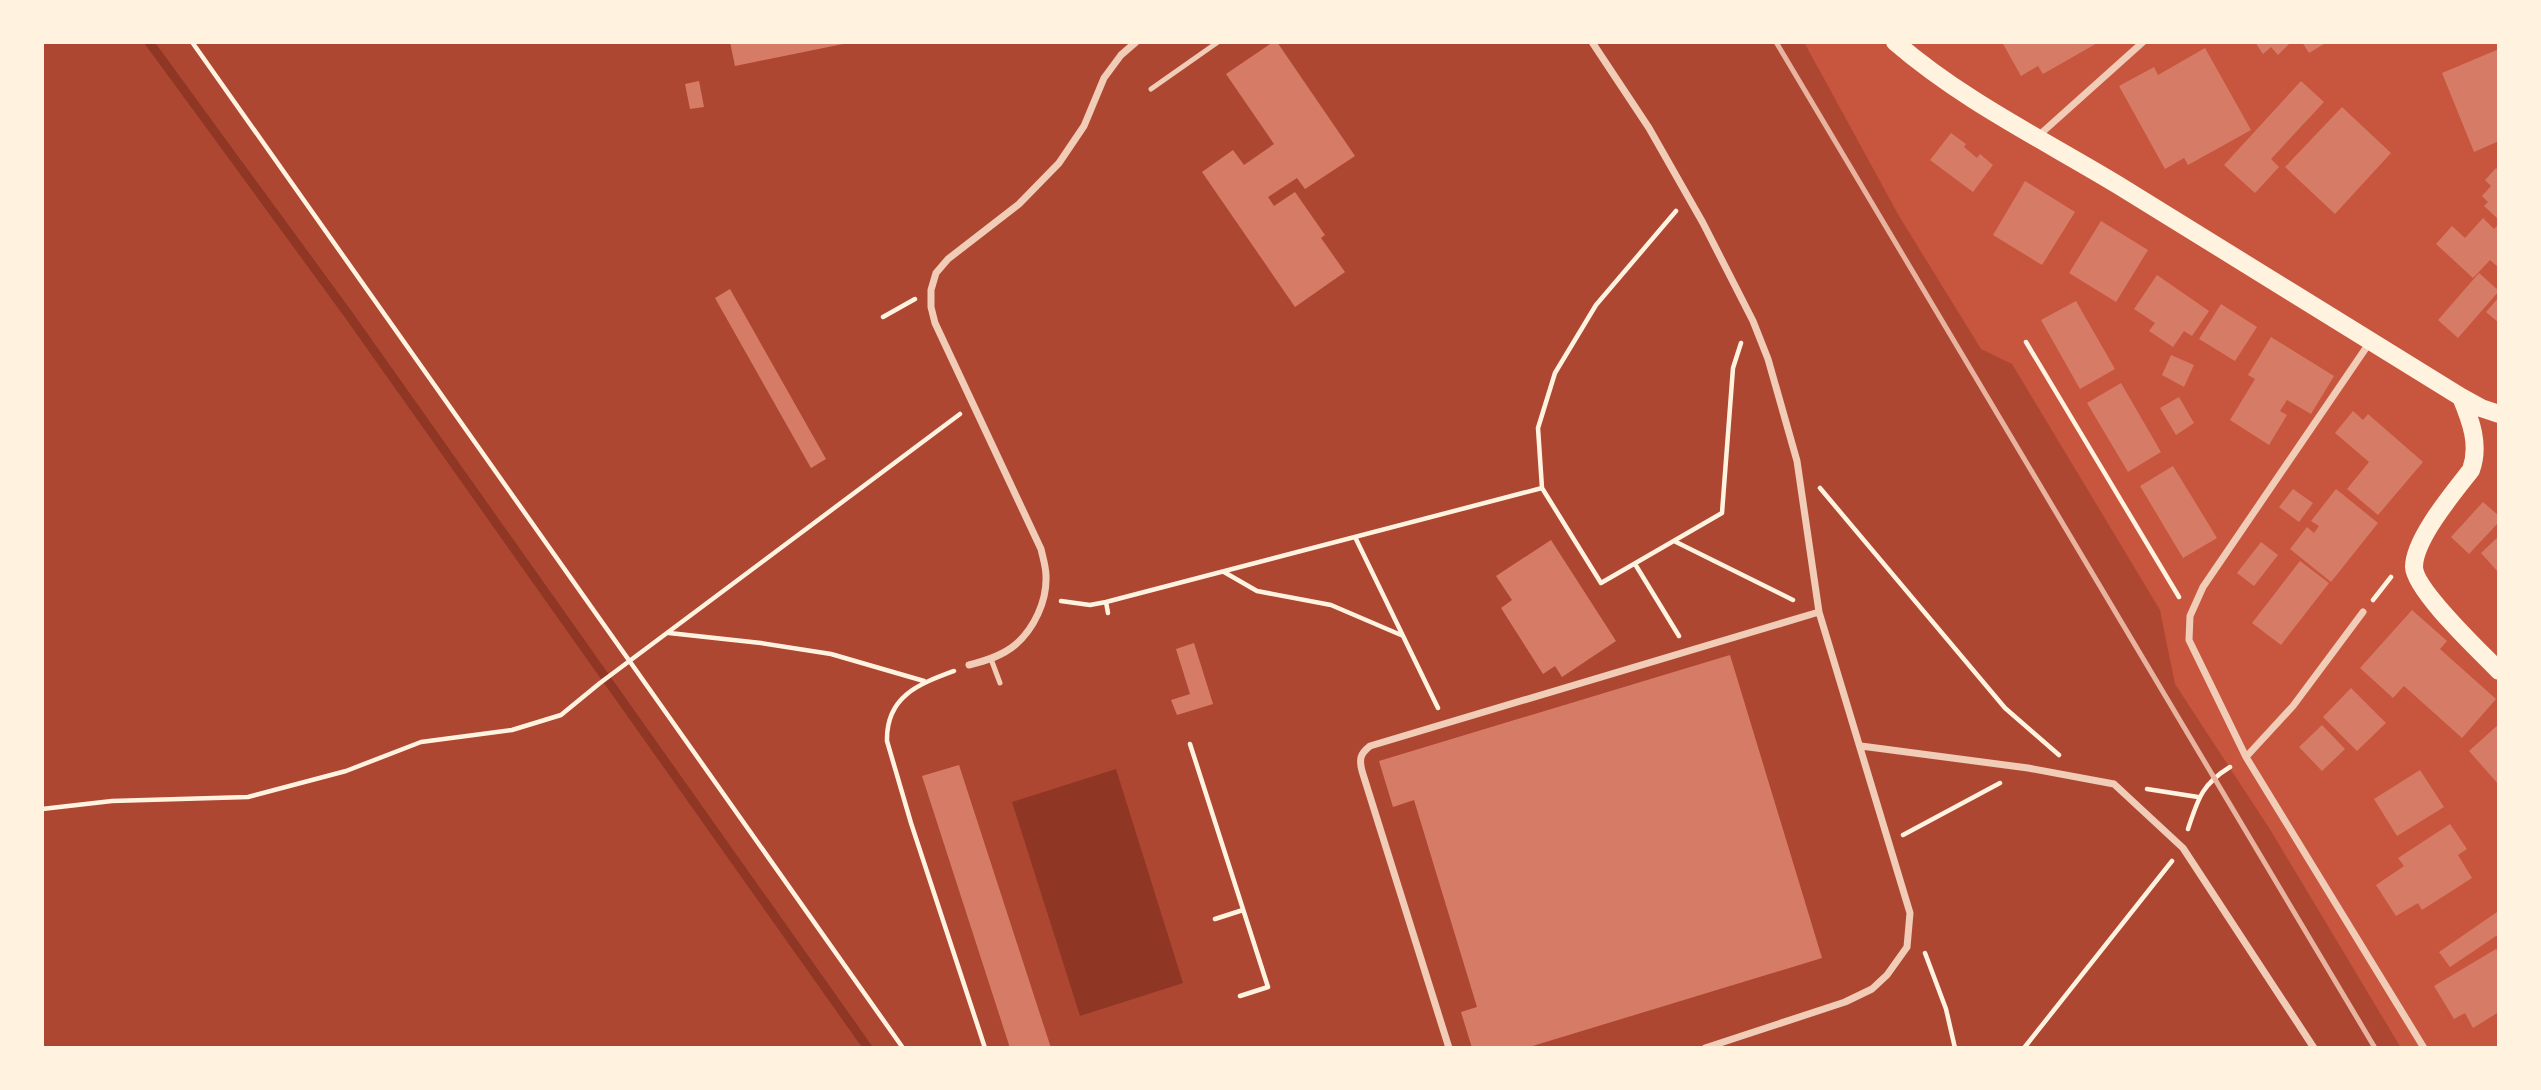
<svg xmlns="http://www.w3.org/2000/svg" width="2541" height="1090" viewBox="0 0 2541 1090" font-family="Inter,sans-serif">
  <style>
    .green { fill: #ae4732 }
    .water { fill: #8f3625 }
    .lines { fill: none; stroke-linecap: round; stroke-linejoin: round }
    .stream { stroke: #8f3625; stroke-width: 9 }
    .building { fill: #d67c66 }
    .path { stroke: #fff3e0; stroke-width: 4.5 }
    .service { stroke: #f1ccb7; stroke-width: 5 }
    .minor { stroke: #f1ccb7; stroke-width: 7 }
    .primary { stroke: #fff3e0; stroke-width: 18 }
    .rail { stroke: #e9b49f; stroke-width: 5 }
  </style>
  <rect width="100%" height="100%" fill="#c8553d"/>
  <!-- green -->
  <path class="green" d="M42 42H1804L1899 216 1981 349 2012 364 2160 610 2175 684 2271 831 2401 1048H42Z"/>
  <!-- water -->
  <path class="water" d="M1116 769 1183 983 1080 1016 1012 802Z"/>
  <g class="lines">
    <!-- stream -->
    <path class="stream" d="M149 42 348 314 868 1048"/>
  </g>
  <!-- building -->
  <path class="building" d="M730 42H848V43L735 66Z
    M1273 42H1277L1355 156 1305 189 1297 178 1268 197 1274 206 1295 192 1325 235 1321 238 1345 272 1295 307 1202 172 1233 150 1244 165 1274 144 1226 74Z
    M2002 42H2099L2043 74 2038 66 2021 76Z
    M2255 42H2291L2278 55 2271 47 2263 54Z
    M2302 42H2323L2324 44 2309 53Z
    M2205 48 2251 130 2188 165 2184 158 2165 169 2119 86 2154 67 2158 75Z
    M2499 49V141L2474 152 2442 73Z
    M699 81 704 107 690 109 685 84Z
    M2301 81 2324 102 2271 159 2279 167 2255 193 2224 165Z
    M2342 107 2391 153 2335 214 2285 167Z
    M1951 133 1966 144 1964 147 1977 158 1980 154 1993 165 1973 192 1930 160Z
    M2496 168 2499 171 2497 218 2484 206 2488 202 2482 196 2491 186 2485 180Z
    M2025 181 2075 212 2042 265 1993 235Z
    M2483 218 2494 229 2499 224V268L2490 260 2473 278 2436 244 2452 226 2465 238Z
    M2101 221 2148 250 2116 302 2069 273Z
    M2479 273 2499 291 2458 338 2438 320Z
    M2157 275 2209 311 2192 336 2184 331 2173 347 2149 331 2155 323 2134 309Z
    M730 289 826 459 811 468 715 298Z
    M2499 297V323L2486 312Z
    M2076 301 2115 369 2080 389 2041 320Z
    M2221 304 2257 327 2235 361 2199 339Z
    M2271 337 2334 376 2311 414 2287 400 2280 411 2287 415 2269 445 2230 420 2255 379 2248 375Z
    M2171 355 2194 365 2184 387 2162 375Z
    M2121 383 2161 452 2128 472 2087 403Z
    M2179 397 2194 423 2176 435 2160 408Z
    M2353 411 2363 420 2368 414 2423 462 2378 515 2347 489 2369 462 2335 433Z
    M2173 466 2217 538 2183 558 2140 486Z
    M2293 489 2313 503 2299 522 2279 507Z
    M2336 489 2378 523 2331 582 2290 549 2307 527 2314 533 2319 526 2311 521Z
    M2483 502 2499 516V522L2469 554 2451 537Z
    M2499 536V573L2481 553Z
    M1551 540 1616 641 1562 677 1555 666 1543 674 1501 608 1512 600 1496 576Z
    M2261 542 2278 555 2254 586 2237 573Z
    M2300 561 2329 583 2281 645 2252 623Z
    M2412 610 2447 641 2440 649 2496 699 2462 738 2404 686 2393 698 2360 668Z
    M1194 643 1213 704 1177 715 1171 700 1190 694 1176 649Z
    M1730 655 1822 958 1526 1048H1472L1461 1012 1477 1007 1414 800 1393 807 1379 761Z
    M2351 688 2386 723 2357 751 2323 717Z
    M2499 724V785L2469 751Z
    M2322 725 2345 749 2322 771 2299 747Z
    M959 765 1051 1048H1010L922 776Z
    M2420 770 2444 807 2397 836 2374 799Z
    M2450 824 2467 849 2458 855 2472 878 2422 910 2418 903 2396 916 2376 885 2404 866 2398 858Z
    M2497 912 2499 934 2450 967 2439 952Z
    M2496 949 2499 954V1012L2473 1028 2465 1013 2454 1019 2434 986Z"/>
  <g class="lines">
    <!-- path -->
    <path class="path" d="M192 42 903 1048
      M883 317 915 299
      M2026 342 2179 597
      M1542 488 1538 428 1555 373 1596 305 1676 211
      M1820 488 2005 708 2059 755
      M1356 539 1438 708
      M1674 541 1793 600
      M1635 564 1679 636
      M1224 572 1257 591 1331 605 1401 635
      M2373 600 2391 577
      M1061 601 1090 605 1106 602 1542 488 1601 583 1722 513 1733 368 1741 343
      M1106 602 1108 613
      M669 633 761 643 831 654 924 681
      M954 671C919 684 886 696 887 741L911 823 985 1048
      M1190 744 1268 987 1240 996
      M2147 789 2198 797
      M42 809 112 801 248 797 346 771 421 742 512 730 561 715 600 683 960 414
      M2188 829C2198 799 2202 784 2230 767
      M1903 835 2000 783
      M1215 919 1243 910
      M1925 953 1946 1009 1955 1048
      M2024 1048 2172 861"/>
    <!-- service -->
    <path class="service" d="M1151 89 1218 42
      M991 659 1000 683"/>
    <!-- minor -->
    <path class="minor" d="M1592 42 1649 128 1703 223 1753 321 1768 359 1797 461 1819 612 1910 913 1907 947 1887 975 1872 989 1845 1002 1705 1048
      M2037 137 2143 42
      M2370 342 2203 587 2190 616 2189 640 2246 757 2424 1048
      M969 665C985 661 1002 656 1015 645 1034 629 1047 601 1046 576 1046 567 1043 558 1041 549L935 323 931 307V290L936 273 948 259 1019 204 1059 163 1084 126 1104 78 1121 55 1136 42
      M1861 746 2028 768 2114 784 2183 848 2314 1048
      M2246 757 2293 706 2363 612
      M1449 1048 1362 771C1359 759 1360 754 1370 746L1819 612"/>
    <!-- primary -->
    <path class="primary" d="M1895 42C1962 100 2042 139 2118 185 2233 255 2346 327 2461 397L2481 408 2499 414
      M2461 397C2471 421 2480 445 2471 470 2454 492 2414 539 2414 567 2415 591 2481 652 2499 671"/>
    <!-- rail -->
    <path class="rail" d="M1776 42 2375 1048"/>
  </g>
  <!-- border -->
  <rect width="2541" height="1090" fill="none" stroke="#fff3e0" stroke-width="88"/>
</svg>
